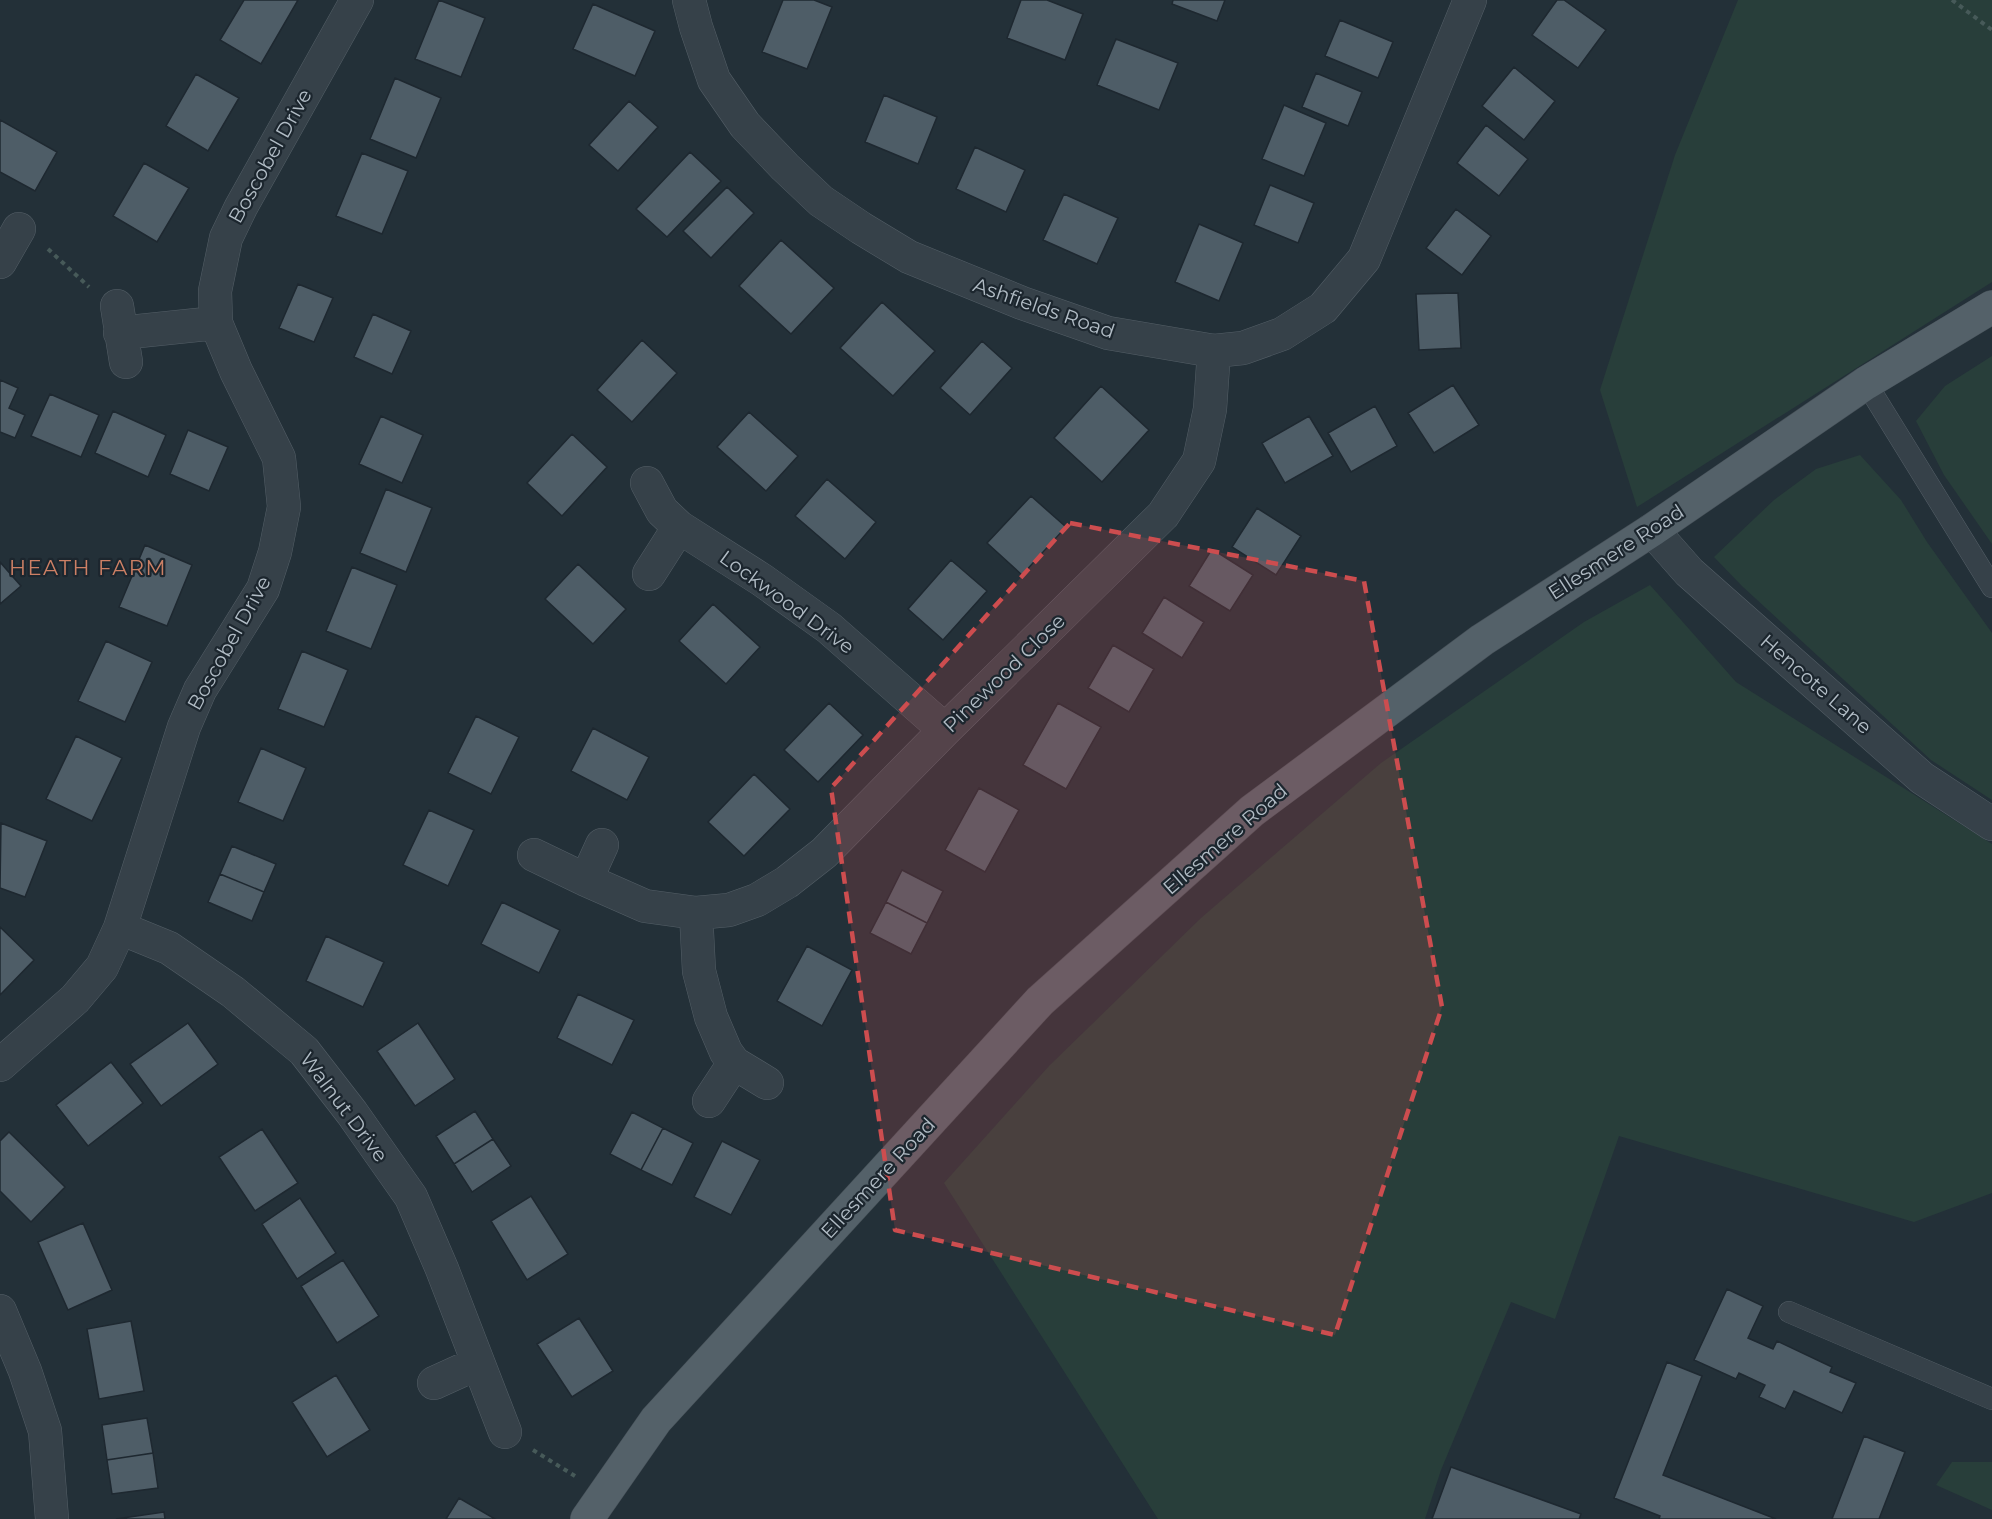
<svg xmlns="http://www.w3.org/2000/svg" width="1992" height="1519" viewBox="0 0 1992 1519" font-family="Montserrat,sans-serif">
  <style>
    .green { fill: #283e3a }
    .building { fill: #4e5d67; stroke: #1e2830; stroke-width: 1.5 }
    .lines { fill: none; stroke-linecap: round; stroke-linejoin: round }
    .lane-casing { stroke: #545f67; stroke-width: 22 }
    .street-casing { stroke: #545f67; stroke-width: 34 }
    .primary-casing { stroke: #434d55; stroke-width: 34 }
    .path { stroke: #475a59; stroke-width: 4; stroke-dasharray: 4.5 4.5; stroke-linecap: butt }
    .lane { stroke: #364149; stroke-width: 21 }
    .street { stroke: #364149; stroke-width: 33 }
    .primary { stroke: #546169; stroke-width: 33 }
    .marked { fill: #cd4d4f; fill-opacity: 0.2; stroke: #cd4d4f; stroke-width: 4.5; stroke-dasharray: 12 8; stroke-linejoin: round }
    .labels { text-anchor: middle; stroke-width: 4.5; stroke-linejoin: round; paint-order: stroke }
    .street-label { font-size: 20px; fill: #b1bcc5; stroke: #1c262e }
    .neighbourhood-label { font-size: 21px; letter-spacing: 1.5px; fill: #cd8065; stroke: #1c262e }
  </style>
  <rect width="100%" height="100%" fill="#233038"/>
  <!-- green -->
  <path class="green" d="M1738 0H1992V282L1637 507 1600 390 1675 155Z
    M1992 356V544L1944 475 1916 421 1945 386Z
    M1860 455 1901 500 1927 542 1992 633V800L1931 760 1742 586 1714 557 1774 500 1816 469Z
    M1650 585 1736 682 1992 844V1193L1914 1222 1619 1136 1555 1319 1511 1302 1441 1470 1425 1519H1158L944 1183 1049 1066 1201 918 1381 763 1584 622Z
    M1952 1462H1992V1510L1936 1485Z"/>
  <!-- building -->
  <path class="building" d="M244 0H298L261 64 220 40Z
    M439 0 485 18 461 77 415 59Z
    M783 0H814L832 7 807 69 762 52Z
    M1021 0H1047L1083 14 1065 60 1007 38Z
    M1173 0H1225L1217 21 1172 4Z
    M1557 0H1564L1606 30 1578 68 1532 35Z
    M593 4 655 31 635 76 573 49Z
    M1340 20 1393 42 1378 78 1325 56Z
    M1116 39 1178 63 1159 110 1097 85Z
    M1514 67 1555 101 1524 140 1482 106Z
    M1316 73 1362 92 1348 126 1302 107Z
    M196 74 239 98 208 151 166 126Z
    M395 78 441 98 416 158 370 139Z
    M884 95 937 117 918 164 865 142Z
    M629 101 658 127 618 171 589 145Z
    M1284 105 1326 123 1304 176 1262 159Z
    M0 120 57 152 35 191 0 172Z
    M1486 125 1528 159 1499 196 1457 163Z
    M975 147 1025 170 1006 212 956 189Z
    M690 152 721 181 667 237 636 209Z
    M362 153 408 171 382 234 336 216Z
    M144 163 189 188 157 242 113 216Z
    M1270 185 1314 203 1298 243 1254 225Z
    M727 187 754 213 711 258 683 231Z
    M1064 194 1118 218 1097 264 1043 240Z
    M1456 209 1491 236 1462 275 1426 248Z
    M1199 224 1243 243 1219 301 1175 282Z
    M781 240 834 288 791 334 739 286Z
    M298 284 333 298 314 342 279 328Z
    M1458 293 1461 348 1419 350 1416 294Z
    M882 302 935 351 893 396 840 348Z
    M373 314 411 331 392 374 354 357Z
    M642 340 677 373 632 422 597 390Z
    M982 341 1012 368 970 415 940 388Z
    M0 380 18 388 9 408 25 415 15 438 0 432Z
    M1453 385 1479 425 1434 453 1408 413Z
    M1101 386 1149 430 1102 482 1054 438Z
    M50 394 99 415 81 457 31 436Z
    M1375 406 1397 446 1351 472 1328 433Z
    M113 411 166 435 148 477 95 453Z
    M749 412 798 456 766 491 717 447Z
    M381 416 423 435 402 483 359 464Z
    M1309 416 1333 456 1285 483 1262 443Z
    M188 430 228 447 209 491 170 474Z
    M572 434 607 467 562 516 527 483Z
    M827 479 876 522 845 559 795 516Z
    M386 489 432 508 406 572 360 553Z
    M1031 496 1066 527 1022 575 987 543Z
    M1257 508 1301 536 1276 575 1232 547Z
    M145 545 192 565 167 626 119 607Z
    M1212 549 1253 575 1230 611 1189 586Z
    M951 560 987 591 943 640 908 609Z
    M0 562 21 586 0 604Z
    M578 564 626 609 593 644 545 599Z
    M352 567 397 585 371 649 326 631Z
    M1164 597 1204 622 1182 658 1142 633Z
    M713 604 760 647 726 684 679 641Z
    M106 641 152 662 125 722 78 701Z
    M1113 645 1154 669 1129 712 1088 688Z
    M302 651 348 670 324 727 278 709Z
    M829 703 863 735 818 782 784 750Z
    M1058 703 1101 727 1066 789 1023 765Z
    M476 716 519 737 491 794 448 773Z
    M593 728 649 757 627 800 571 771Z
    M76 736 122 758 92 821 46 799Z
    M261 748 306 768 283 821 238 802Z
    M754 774 790 809 744 856 708 822Z
    M979 788 1019 810 985 872 945 850Z
    M429 810 474 830 448 886 403 865Z
    M1 823 47 841 25 897 0 888Z
    M232 846 276 864 264 892 220 874Z
    M902 870 943 891 927 923 886 902Z
    M220 874 264 892 252 921 208 902Z
    M502 902 560 930 539 973 481 944Z
    M886 902 927 923 911 954 870 933Z
    M0 927 34 960 0 995Z
    M326 936 384 962 363 1007 306 981Z
    M807 946 852 970 822 1026 777 1001Z
    M578 994 634 1020 612 1065 557 1038Z
    M188 1023 218 1064 161 1106 130 1064Z
    M418 1023 455 1079 415 1106 377 1051Z
    M111 1062 143 1103 88 1146 56 1105Z
    M475 1111 493 1139 454 1164 436 1136Z
    M632 1112 663 1128 641 1170 610 1154Z
    M663 1128 693 1143 672 1185 641 1170Z
    M262 1129 298 1183 255 1211 219 1157Z
    M9 1132 65 1187 31 1222 0 1191V1141Z
    M493 1139 511 1166 472 1192 454 1164Z
    M722 1141 760 1160 731 1215 694 1197Z
    M531 1196 568 1254 527 1280 491 1221Z
    M300 1198 336 1253 297 1279 262 1224Z
    M83 1223 112 1290 68 1310 38 1242Z
    M343 1260 379 1316 337 1343 301 1286Z
    M1727 1289 1763 1306 1748 1338 1773 1349 1777 1341 1832 1367 1830 1372 1856 1383 1842 1413 1794 1391 1785 1409 1759 1397 1765 1385 1739 1373 1736 1379 1694 1360Z
    M579 1318 613 1371 572 1397 537 1344Z
    M131 1321 144 1391 99 1399 87 1329Z
    M1667 1362 1702 1376 1663 1475 1776 1519H1659L1660 1516 1614 1498Z
    M336 1375 370 1430 327 1457 292 1402Z
    M147 1418 153 1453 107 1460 102 1425Z
    M1864 1436 1905 1452 1879 1519H1832Z
    M153 1453 158 1488 112 1494 107 1460Z
    M1451 1467 1581 1514 1579 1519H1432Z
    M459 1498 495 1519H446Z
    M164 1512 165 1519H116Z"/>
  <g class="lines">
    <defs>
      <path id="lane" d="M1866 383 1992 587
        M1789 1312 1992 1399"/>
      <path id="street" d="M689 0 696 27 714 80 745 125 785 167 821 201 861 228 909 257 1022 303 1108 333 1214 351 1243 348 1282 334 1323 308 1364 259 1470 0
        M0 262 19 229
        M117 306 126 362
        M120 333 216 323
        M647 483 662 511 679 527 762 580 829 628 945 730
        M1652 530 1689 572 1922 778 1992 824
        M649 574 679 527
        M534 855 586 880 645 906 696 913 729 910 757 900 787 882 824 853 945 730 1163 515 1199 461 1210 409 1214 351
        M586 880 602 845
        M696 913 699 971 711 1017 726 1052 734 1063 767 1083
        M120 928 169 948 233 992 304 1051 352 1113 411 1197 442 1269 505 1432
        M0 1065 75 999 102 967 120 928 184 727 200 690 263 589 275 552 284 507 279 458 236 371 216 323 215 291 226 238 241 207 357 0
        M709 1101 734 1063
        M0 1311 25 1371 45 1431 52 1519
        M434 1383 478 1363"/>
      <path id="primary" d="M587 1519 656 1420 1040 1001 1252 811 1482 640 1652 530 1866 383 1992 307"/>
    </defs>
    <!-- lane casing -->
    <use href="#lane" class="lane-casing"/>
    <!-- street casing -->
    <use href="#street" class="street-casing"/>
    <!-- primary casing -->
    <use href="#primary" class="primary-casing"/>
    <!-- path -->
    <path class="path" d="M1952 0 1992 30
      M48 249 89 287
      M533 1450 575 1476"/>
    <!-- lane -->
    <use href="#lane" class="lane"/>
    <!-- street -->
    <use href="#street" class="street"/>
    <!-- primary -->
    <use href="#primary" class="primary"/>
  </g>
  <!-- marked area -->
  <path class="marked" d="M1070 523 1364 581 1442 1007 1335 1335 895 1230 831 788Z"/>
  <g class="labels">
    <!-- street labels -->
    <g class="street-label">
      <text transform="translate(270 156) rotate(-61)" y="7">Boscobel Drive</text>
      <text transform="translate(1044 308) rotate(19)" y="7">Ashfields Road</text>
      <text transform="translate(1616 552) rotate(-33)" y="7">Ellesmere Road</text>
      <text transform="translate(787 602) rotate(36)" y="7">Lockwood Drive</text>
      <text transform="translate(229 643) rotate(-61)" y="7">Boscobel Drive</text>
      <text transform="translate(1004 673) rotate(-44)" y="7">Pinewood Close</text>
      <text transform="translate(1816 684) rotate(41)" y="7">Hencote Lane</text>
      <text transform="translate(1225 839) rotate(-41)" y="7">Ellesmere Road</text>
      <text transform="translate(344 1107) rotate(53)" y="7">Walnut Drive</text>
      <text transform="translate(878 1178) rotate(-47)" y="7">Ellesmere Road</text>
    </g>
    <!-- neighbourhood labels -->
    <g class="neighbourhood-label">
      <text x="88" y="575">HEATH FARM</text>
    </g>
  </g>
</svg>
